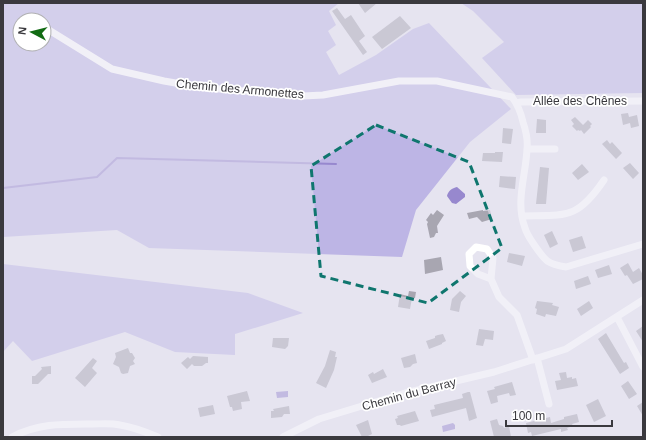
<svg xmlns="http://www.w3.org/2000/svg" width="646" height="440" viewBox="0 0 646 440" font-family="Arial,sans-serif">
  <style>
    .green { fill: #bdb5e5; fill-rule: evenodd }
    .water { fill: #9788ce }
    .lines { fill: none; stroke-linecap: round; stroke-linejoin: round }
    .stream { stroke: #9788ce; stroke-width: 2 }
    .building { fill: #a8a6b1 }
    .street { stroke: #fff; stroke-width: 7 }
    .marked { fill: none; stroke: #0f766e; stroke-width: 3; stroke-dasharray: 8 5; stroke-linejoin: round }
    .labels { text-anchor: middle; stroke-width: 3.5; stroke-linejoin: round; paint-order: stroke }
    .street-label { font-size: 12px; fill: #3a393e; stroke: #fff }
  </style>
  <rect width="100%" height="100%" fill="#e6e4f0"/>
  <!-- green -->
  <path class="green" d="M3 3H339L329 11 336 25 328 31 336 45 326 52 339 75 376 55 413 29 429 23 511 109 470 142 416 210 402 257 149 248 117 230 3 237ZM20 20H44V44H20Z
    M461 3H643V93L516 95 482 58 504 42 473 11Z
    M3 264 248 293 303 313 235 334V355L175 352 125 332 32 361 13 341 3 352Z"/>
  <!-- water -->
  <path class="water" d="M457 187 465 194V197L456 204 452 203 447 196C448 191 452 188 457 187Z
    M288 391V397L277 398 276 392Z
    M453 423 455 425V429L443 432 442 426Z"/>
  <g class="lines">
    <!-- stream -->
    <path class="stream" d="M3 188 97 177 117 158 336 164"/>
  </g>
  <!-- building -->
  <path class="building" d="M358 3H377L365 13Z
    M337 8 345 19 351 15 365 36 359 41 367 52 363 55 332 11Z
    M400 16 411 28 382 49 372 37Z
    M628 113 629 117 637 115 639 126 631 128 630 123 623 125 621 114Z
    M575 117 583 125 588 120 592 124 590 126 591 127 584 134 581 130 580 131 578 130 577 131 572 126 574 124 571 120Z
    M537 119 546 120V133H536Z
    M503 128 513 129 511 144 502 143Z
    M607 140 610 144 612 142 622 153 616 159 602 144Z
    M495 152H503L502 162 482 161 483 153H495Z
    M630 163 639 173 633 179 623 168Z
    M582 164 589 172 578 180 572 173Z
    M540 167 549 168 546 204H536Z
    M500 176 516 177 515 189 499 187Z
    M437 210 444 215 437 226 438 233H436L434 237 430 238 427 224 428 222 426 220 431 213 433 215Z
    M483 210V211L490 210 492 219 482 222 477 217 469 219 467 213Z
    M552 231 558 244 550 248 544 235Z
    M582 236 586 248 573 252 569 240Z
    M509 253 525 256 522 266 507 262Z
    M441 257 443 270 425 274 424 260Z
    M628 263 633 272 639 268 643 275V279L633 284 627 275 625 276 620 268Z
    M609 265 612 274 598 278 595 270Z
    M588 276 591 284 576 289 574 281Z
    M409 291 416 292 415 298H412L410 309 398 307 400 294 408 296Z
    M460 291 466 296 461 302 459 312 450 310 452 299Z
    M537 301 553 303 552 305 559 307 556 316 546 314 545 317 536 314 537 309 535 308Z
    M589 301 593 308 581 316 577 309Z
    M643 326V342L636 331Z
    M479 329 494 331 493 340 485 339 483 346 476 345Z
    M606 333 624 363 626 362 629 368 620 374 598 339Z
    M443 334 446 341 442 343V344L429 349 426 341 435 338V336L438 335Z
    M273 338H289L288 346 285 349 272 347Z
    M128 348 130 353H132L135 358 133 361 135 364 130 366 128 373 123 374 121 373 119 367 113 364 116 357 115 353Z
    M330 350 336 352 335 357H337L334 370 326 388 316 383 325 366Z
    M415 354 417 363 413 364 410 367 404 368 401 358Z
    M193 356 208 357V363H206L202 366H194L192 364 187 369 181 363 188 357 190 359Z
    M93 358 97 361 92 368 97 373 85 387 75 378Z
    M51 366V374H48L38 384H32V376H35L42 369 41 367Z
    M383 369 387 377 372 383 368 375 373 372 374 374Z
    M566 372 567 378 572 377V379L576 378 578 386 557 390 555 381 561 380 559 373Z
    M628 381 637 394 629 399 621 386Z
    M512 382 516 395 510 396 509 393 497 396 498 402 491 404 487 391 495 389 494 387Z
    M247 391 250 401 241 402 242 409 233 411 232 407H230L227 396Z
    M468 392H470L477 418 469 421 466 408 432 417 430 410 435 409 434 405 463 398 462 394Z
    M598 399 606 416 594 422 586 405Z
    M643 402V416L637 406Z
    M213 405 215 414 200 417 198 408Z
    M289 406 290 414H284L282 417 271 418V411H274L273 409Z
    M415 411 419 421 401 426 400 425H397L395 419 398 418 397 416Z
    M577 414 579 422 572 424 573 426 567 428 568 430 561 432V429L532 436 531 432 528 433 526 423 550 417 551 423 564 419V417Z
    M497 419 499 425 503 426 504 428 509 426 511 437H494L490 421Z
    M368 420 372 434 366 437H362L356 425Z"/>
  <g class="lines">
    <!-- street -->
    <path class="street" d="M31 17 35 20
      M44 27 112 69 164 81 187 85 208 88 303 96 323 95 399 81H437L512 97C518 105 521 113 523 122 526 131 528 140 527 149 526 175 515 202 525 228 527 235 531 240 535 246 546 262 548 264 566 267L643 244
      M516 103 521 102 643 101
      M527 149H555
      M522 216C566 215 577 220 604 180
      M491 279 478 274 470 266 469 254 476 247 487 249 493 258 491 279 499 297 517 315 533 360
      M617 317 643 367
      M537 358 549 404
      M12 437C39 423 63 424 93 424 102 424 111 423 120 425 133 427 146 432 158 437
      M283 437 319 419 405 393 494 372 566 349 643 300"/>
  </g>
  <!-- marked area -->
  <path d="M0 0H646V440H0ZM376 125 469 162 502 248 428 303 321 276 311 166Z" fill="#e6e4f0" fill-opacity=".55" fill-rule="evenodd"/>
  <path class="marked" d="M376 125 469 162 502 248 428 303 321 276 311 166Z"/>
  <g class="labels">
    <!-- street labels -->
    <g class="street-label">
      <text transform="translate(240 89) rotate(5)" y="4">Chemin des Armonettes</text>
      <text x="580" y="105">Allée des Chênes</text>
      <text transform="translate(409 394) rotate(-15)" y="4">Chemin du Barray</text>
    </g>
  </g>
  <!-- border -->
  <rect width="646" height="440" fill="none" stroke="#3a393e" stroke-width="8"/>
  <!-- north arrow -->
  <g transform="translate(32 32) rotate(277)"><circle r="19" fill="#ffffff" stroke="#b0b0b2"/>
  <path d="M0-3L7 15L0 10L-7 15Z" fill="#126b13"/>
  <text y="-6" font-size="11" font-weight="bold" text-anchor="middle" fill="#3a393e">N</text>
  </g>
  <!-- scale -->
  <path d="M506 420v6h106v-6" fill="none" stroke="#3a393e" stroke-width="2"/>
  <text x="512" y="420" font-size="12" fill="#3a393e" stroke="#ffffff" stroke-width="3" paint-order="stroke">100 m</text>
</svg>
